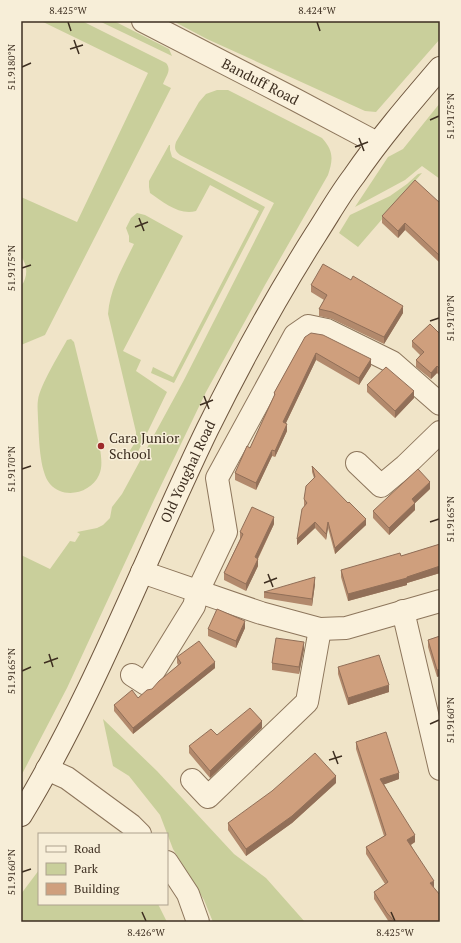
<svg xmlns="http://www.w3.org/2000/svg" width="461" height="943" viewBox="0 0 461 943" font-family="'PT Serif',serif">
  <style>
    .green { fill: #c9cf9b }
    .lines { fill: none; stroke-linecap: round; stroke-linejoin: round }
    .street-casing { stroke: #8d765c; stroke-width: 24 }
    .secondary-casing { stroke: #6f573f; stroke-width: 24 }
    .street { stroke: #faf1dc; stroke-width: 22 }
    .secondary { stroke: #faf1dc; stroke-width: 22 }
    .wall { fill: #b2896c }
    .shaded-wall { fill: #916f58 }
    .building { fill: #cf9f7d; stroke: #916f58 }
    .ticks { fill: none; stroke: #3d2e20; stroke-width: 1.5 }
    .poi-dot { fill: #9e2a2b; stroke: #f7eed8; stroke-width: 1.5 }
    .labels { text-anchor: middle; stroke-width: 3; stroke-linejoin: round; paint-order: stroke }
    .street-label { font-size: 14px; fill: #3d2e20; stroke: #f7eed8 }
    .poi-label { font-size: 14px; fill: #3d2e20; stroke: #f7eed8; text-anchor: start }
    .neatline { fill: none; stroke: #3d2e20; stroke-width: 1.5 }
    .ticks-label { font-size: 10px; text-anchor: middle; fill: #3d2e20 }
  </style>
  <rect width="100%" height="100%" fill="#f0e4c8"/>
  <!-- green -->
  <path class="green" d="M41 21H82L166 63C172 70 166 76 163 84L171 88 45 335 21 345V286C28 277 28 266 21 256V197L77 222 148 73Z
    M99 21H114L169 49 172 56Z
    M173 21H440V39L376 112 365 111 207 39Z
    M217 90H228L322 138C334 151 333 160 328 175L265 285 206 392 154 500 67 688 21 776V555L50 569 70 541 75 542 80 534 77 532 97 528 103 525 110 518 112 507 122 494 184 380 274 203 180 155C175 151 174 148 176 142L199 102 206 94Z
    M440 103V179L422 166 405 180 355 207 388 157 403 149Z
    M169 145H170V150L172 157 265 207 174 383 151 373 153 367 173 377 259 211 210 185 196 211C180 216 163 202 150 193L149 187V181Z
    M422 173 358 247 339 233 350 215 390 196 407 184 418 174Z
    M137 213 145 215 183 236 123 351 141 360 136 371 167 392 134 460 131 459 129 452 136 441V432L108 314C110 288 123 267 134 244L129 242V236L126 228 131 218Z
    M71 339 74 342 100 448C101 456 103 467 99 475 91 493 64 500 50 484 39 471 39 435 38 419 38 413 37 406 38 400 40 385 59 355 67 340Z
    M103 719 157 771 234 854 266 878 305 922H213L204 900 173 849 160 815 129 776 113 766Z
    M39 870V904H158L167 922H21V894Z"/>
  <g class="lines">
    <defs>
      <g id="street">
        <path id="s1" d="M143 21 296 100 377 143"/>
        <path d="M357 463 381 486 405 466 440 432"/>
        <path d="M142 572 261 613 320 629 346 628 440 601"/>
        <path d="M403 611 440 769"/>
        <path d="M132 675 146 684 194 606 198 591 226 532 217 478 295 335 308 326 327 330 392 362 440 404"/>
        <path d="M47 769 67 778 131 825 140 834"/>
        <path d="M192 780 208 797 307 702 320 629"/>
        <path d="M167 862 188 894 198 922"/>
      </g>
      <g id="secondary">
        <path id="s2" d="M21 815C95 693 145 558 207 430 240 363 276 297 316 234 329 214 340 194 354 176 380 138 410 103 440 68"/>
      </g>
    </defs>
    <!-- street casing -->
    <use href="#street" class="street-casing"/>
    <!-- secondary casing -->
    <use href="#secondary" class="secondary-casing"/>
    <!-- street -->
    <use href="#street" class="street"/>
    <!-- secondary -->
    <use href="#secondary" class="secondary"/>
  </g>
  <!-- wall -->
  <path class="wall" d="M440 203V263L405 230 398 238 382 223V216Z
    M311 285 403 313 384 344 332 319 319 316V309L324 300 311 292Z
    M440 334V376L437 373 431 379 416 367V360L420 355 412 347V341Z
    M305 337 371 366 359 385 316 360 286 423 287 431 275 457 272 456 256 490 235 480V473L250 448 274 396V393Z
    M367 385 414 398 395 418 367 392Z
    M312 466 366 525 335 554 328 528 326 540 315 528 297 545 304 506V499L314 478 312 472Z
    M430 489 415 503V510L389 535 373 518V511Z
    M274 524 258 559V566L246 591 224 580V573L240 539V532Z
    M440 544V573L407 583V585L348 601 341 577V570L401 556Z
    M315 584 312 606 264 598V592Z
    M245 628 236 648 208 636V629Z
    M440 636 437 677 428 647V640Z
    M304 649 299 674 272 670V663Z
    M177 657 215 668 133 734 114 711V705L138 698 152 689 178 665 177 663Z
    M338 667 389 692 348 705 338 674Z
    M262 728 210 778 189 753V746L217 735Z
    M356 742 399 779 384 784 415 842 411 845 434 888 440 922H389L374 899V892L385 884 366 854V847L384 836 356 749Z
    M336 783 292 823 246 856 228 830V823Z"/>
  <!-- shaded-wall -->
  <path class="shaded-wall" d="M405 223V230L398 238V231Z
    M403 306V313L384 344V337Z
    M316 353V360L283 429V422Z
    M371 359V366L359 385V378Z
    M437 366V373L431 379V373Z
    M414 391V398L395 418V411Z
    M287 424V431L275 457V451Z
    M272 450V456L256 490V483Z
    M430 482V489L413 505 415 503V510L389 535V528L412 499Z
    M274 517V524L255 564V557Z
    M366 519V525L335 554V548Z
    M315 522V528L297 545V539Z
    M328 522V528L326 540V534Z
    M258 559V566L246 591V584Z
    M440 566V573L407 583V585L348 601V594Z
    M315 577V584L312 606V599Z
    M245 621V628L236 648V641Z
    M304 642V649L299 674V667Z
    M215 662V668L133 734V728Z
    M440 669V676L437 677V670Z
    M389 685V692L348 705V698Z
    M262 721V728L210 778V771Z
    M399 773V779L380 786V779Z
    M336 776V783L292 823 246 856V849Z
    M415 835V842L407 847V840Z
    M434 881V888L430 883Z"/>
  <!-- building -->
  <path class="building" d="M415 180 440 203V256L405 223 398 231 382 216Z
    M323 264 351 280 353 276 403 306 384 337 332 312 319 309 327 295 311 285Z
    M430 324 440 334V369L437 366 431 373 416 360 424 352 412 341Z
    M311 333 323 335 371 359 359 378 316 353 283 422 287 424 275 451 272 450 256 483 235 473 247 446 250 448 275 394 274 393 305 337Z
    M386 367 414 391 395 411 367 385Z
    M312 466 348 503 349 502 366 519 335 548 328 522 326 534 315 522 297 539 302 509 307 503 304 499 306 486 315 477Z
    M418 469 430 482 412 499 415 503 389 528 373 511Z
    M252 507 274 517 255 557 258 559 246 584 224 573 243 534 240 532Z
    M440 544V566L407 577V578L348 594 341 570 400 553 401 556Z
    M315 577 312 599 264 592Z
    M217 609 245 621 236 641 208 629Z
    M440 636V669L437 670 428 640Z
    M276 638 304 642 299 667 272 663Z
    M199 641 215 662 133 728 114 705 132 690 138 698 147 690 152 689 159 681 181 663 177 657Z
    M379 655 389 685 348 698 338 667Z
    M250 708 262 721 210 771 189 746 211 729 217 735Z
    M386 732 399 773 380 779 415 835 407 840 434 881 430 883 440 895V922H395L387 913 374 892 388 882 366 847 386 835 356 742Z
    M315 753 336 776 292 816 246 849 228 823 272 791Z"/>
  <!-- ticks -->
  <path class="ticks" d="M68 22 71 31M317 22 320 31M74 40 79 54M70 49 83 45M22 67 31 63M430 120 439 116M359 138 364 151M355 147 368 142M139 218 144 231M135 227 148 222M22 268 31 265M430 321 439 318M204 396 209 409M200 405 213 400M22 469 31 466M430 522 439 519M268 574 273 587M264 583 277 578M49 654 53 667M44 663 58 658M22 671 31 667M430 724 439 720M333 751 338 764M329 760 342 756M22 872 31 869M142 912 146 921M391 912 395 921"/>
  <!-- markers -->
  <circle class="poi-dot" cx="101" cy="446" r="4"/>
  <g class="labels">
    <!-- street labels -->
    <g class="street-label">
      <text dy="5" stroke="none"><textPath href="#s1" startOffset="132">Banduff Road</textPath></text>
      <text dy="5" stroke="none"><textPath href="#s2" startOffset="382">Old Youghal Road</textPath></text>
    </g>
    <!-- poi labels -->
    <g class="poi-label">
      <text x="109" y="443">Cara Junior<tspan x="109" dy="16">School</tspan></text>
    </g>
  </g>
  <!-- border -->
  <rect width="461" height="943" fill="none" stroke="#f7eed8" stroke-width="44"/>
  <!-- legend -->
  <rect x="38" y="833" width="130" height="72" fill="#f7eed8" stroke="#ada18e"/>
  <rect x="46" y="846" width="20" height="6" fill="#faf1dc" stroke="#ada18e"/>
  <text x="74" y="853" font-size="12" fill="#3d2e20">Road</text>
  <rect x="46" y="863" width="20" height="12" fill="#c9cf9b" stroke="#ada18e"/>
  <text x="74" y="873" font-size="12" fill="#3d2e20">Park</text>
  <rect x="46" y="883" width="20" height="12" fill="#cf9f7d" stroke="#ada18e"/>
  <text x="74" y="893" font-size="12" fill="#3d2e20">Building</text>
  <rect x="22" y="22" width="417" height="899" class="neatline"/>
  <g class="ticks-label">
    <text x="68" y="14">8.425°W</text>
    <text x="317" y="14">8.424°W</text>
    <text transform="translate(11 67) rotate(-90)" y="4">51.9180°N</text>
    <text transform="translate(450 116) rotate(-90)" y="4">51.9175°N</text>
    <text transform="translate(11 268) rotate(-90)" y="4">51.9175°N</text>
    <text transform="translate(450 318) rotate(-90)" y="4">51.9170°N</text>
    <text transform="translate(11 469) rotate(-90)" y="4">51.9170°N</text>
    <text transform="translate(450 519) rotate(-90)" y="4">51.9165°N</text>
    <text transform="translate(11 671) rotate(-90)" y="4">51.9165°N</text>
    <text transform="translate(450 720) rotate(-90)" y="4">51.9160°N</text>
    <text transform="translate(11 872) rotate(-90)" y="4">51.9160°N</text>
    <text x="146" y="936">8.426°W</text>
    <text x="395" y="936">8.425°W</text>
  </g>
</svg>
